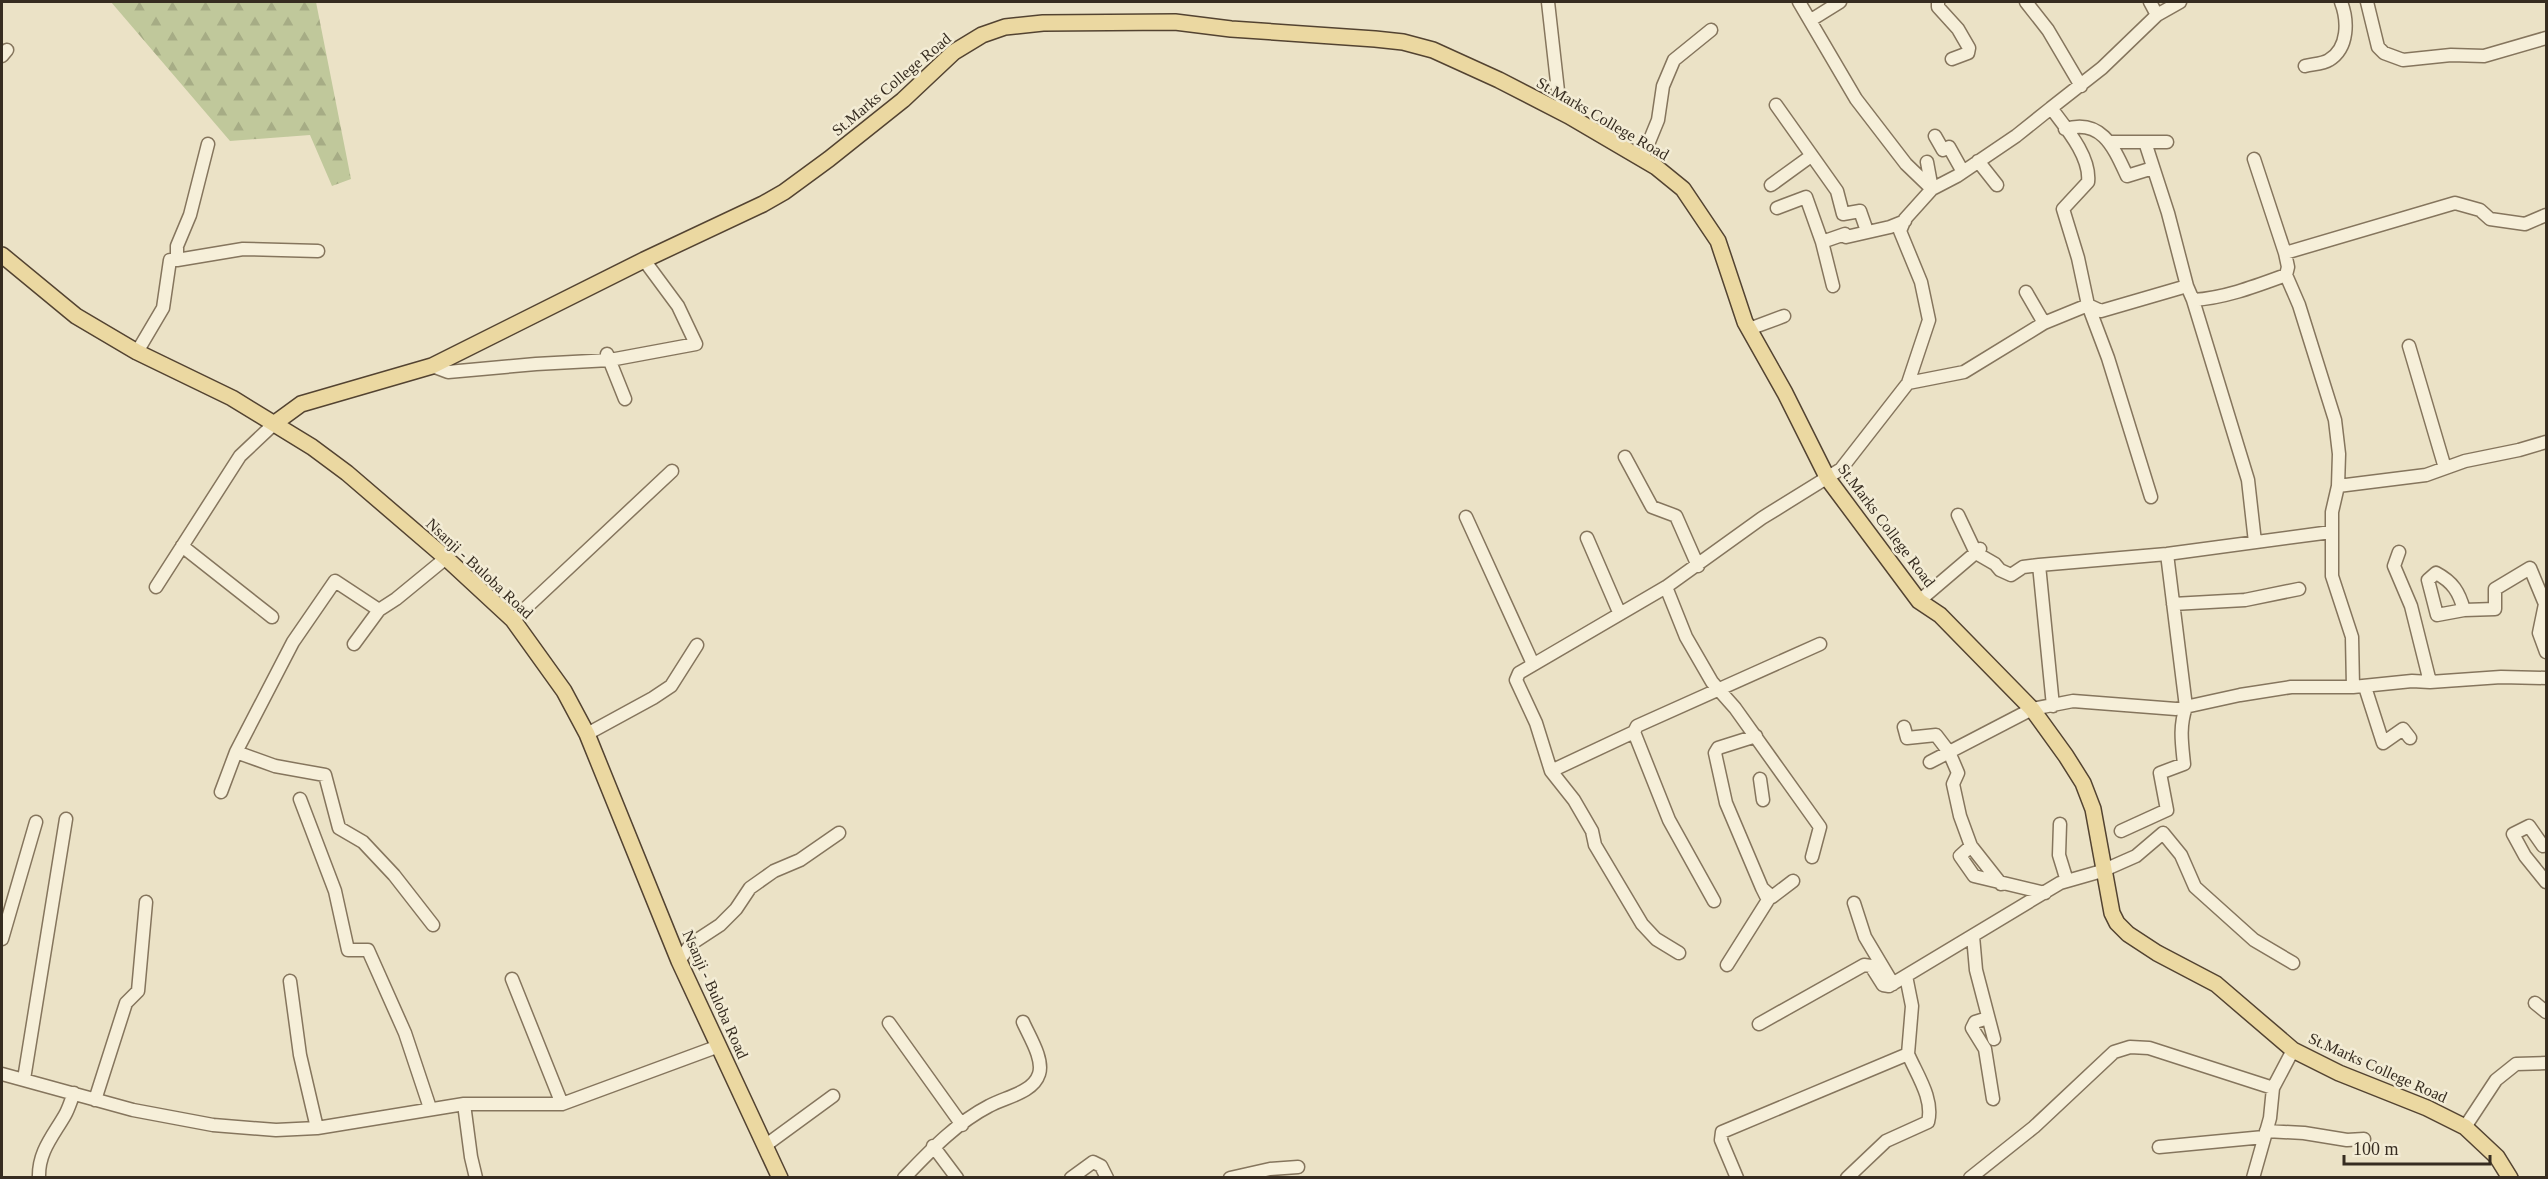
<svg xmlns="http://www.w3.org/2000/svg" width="2548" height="1179" viewBox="0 0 2548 1179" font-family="Georgia,serif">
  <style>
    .forest { fill: url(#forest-firs) }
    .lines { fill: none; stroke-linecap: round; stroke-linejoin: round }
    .minor-casing { stroke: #85755d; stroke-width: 15 }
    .major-casing { stroke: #534331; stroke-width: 18 }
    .minor { stroke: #f6efd9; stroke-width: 12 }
    .major { stroke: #ebd8a1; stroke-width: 15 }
    .labels { text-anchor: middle; stroke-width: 5; stroke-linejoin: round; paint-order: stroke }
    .street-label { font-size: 16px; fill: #362c20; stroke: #f3ecd5 }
  </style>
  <defs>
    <pattern id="forest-firs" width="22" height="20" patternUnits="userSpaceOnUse" patternTransform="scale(1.5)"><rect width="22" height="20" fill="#c0c89b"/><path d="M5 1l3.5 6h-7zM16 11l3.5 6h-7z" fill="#a6ac85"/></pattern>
  </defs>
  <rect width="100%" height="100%" fill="#ebe2c6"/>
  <!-- forest -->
  <path class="forest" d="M111 2H316L351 179 332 186 310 135 230 141Z"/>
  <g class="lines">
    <defs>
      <path id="minor" d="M1548 2 1558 91 1569 116
        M1799 2 1856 99 1906 164 1932 189
        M1938 2V7L1958 29 1969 48 1968 53 1952 59
        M2026 2 2048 30 2081 86
        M2150 2 2157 15
        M2367 2 2378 47 2384 53 2403 60 2451 55 2484 56 2546 38
        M1811 20 1840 2
        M2 56 7 50
        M2305 66C2313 64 2323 64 2329 60 2349 48 2348 20 2341 2
        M1776 105 1837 191 1843 214 1860 211 1867 231
        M2065 129C2102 118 2114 148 2127 176L2153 168
        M1935 136 1943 150 1949 147 1963 172
        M2111 142H2167
        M2145 142 2168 213 2187 286
        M1642 159 1658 120 1663 86 1674 60 1711 30
        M2254 159 2285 253 2288 267 2286 275
        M1978 161 1997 185
        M1927 162 1932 189
        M1771 185 1811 156
        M1777 208 1806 197 1822 242
        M2285 253 2455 203 2480 210 2490 219 2525 224 2546 215
        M177 260 243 249 318 251
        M1833 286 1822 242 1845 234 1846 237 1890 227 1905 221
        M2026 292 2044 323
        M2193 300 2248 480 2255 542
        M2088 305 2101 311 2187 286 2193 300C2225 298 2256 286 2286 275L2299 305 2335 420 2339 454 2338 486
        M2088 305 2108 358 2151 497
        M1749 329 1784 316
        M2409 346 2445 468
        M137 352 163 308 170 260H177V246L190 215 208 144
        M607 354 625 399
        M432 366 448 372 536 364 610 360 696 344 678 306 644 260
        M1908 383 1929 320 1921 282 1900 231 1905 219 1932 189 1957 176 2016 136 2051 108
        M1625 457 1652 507 1676 516 1698 566
        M1958 515 1976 553 1995 564 2000 570 2011 575 2023 567 2039 565
        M1466 517 1533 664
        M1587 538 1619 612
        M182 546 272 617
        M2399 552 2394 566 2411 606 2430 682
        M156 587 240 456 275 423
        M1666 587 1686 637 1712 682 1735 708 1820 827 1812 857
        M1919 601 1980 549
        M2173 604 2245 600 2299 589
        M2464 610 2437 615 2428 580 2436 573C2453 582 2459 592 2464 610L2495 609V589L2530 568 2545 604 2539 633 2546 652
        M513 620 672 471
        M354 644 379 610 396 599 446 558
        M2353 687 2352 637 2332 576V512L2338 486 2426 475 2465 461 2519 450 2546 442
        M2365 687 2383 743 2403 729 2410 738
        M2053 706 2039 565 2167 554 2331 532
        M1904 727 1907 738 1936 735 1949 752 1958 773 1953 784 1960 816 1971 846 2001 884
        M587 734 653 698 671 686 697 645
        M1756 736 1718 748 1715 753 1726 803 1762 888
        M236 752 275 766 325 775 339 828 363 842 394 875 433 925
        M1930 762 2032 709 2073 701 2176 709 2240 695 2291 687H2353L2412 681 2430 682 2501 677 2546 678
        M1551 771 1634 732
        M1760 779 1763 800
        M221 792 236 752 293 642 335 581 379 610
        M300 799 335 891 348 950H368L405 1033 430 1108
        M2060 824 2059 855 2067 881
        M2121 831 2167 810 2160 773 2184 764C2182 744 2179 727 2186 707L2167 554
        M1971 846 1960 856 1974 876 2045 893
        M2543 846 2529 826 2513 834 2525 856 2546 882
        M1714 901 1669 820 1634 732 1637 726 1820 644
        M1854 903 1865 937 1893 984
        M1973 936 1976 970 1994 1039
        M2 939 36 822
        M1679 953 1656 939 1642 924 1595 845 1592 831 1574 800 1551 771 1536 723 1516 680 1519 673 1666 587 1762 518 1841 469 1908 383 1964 372 2044 323 2088 305 2078 258 2063 209 2088 182C2091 157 2066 128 2051 108L2102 68 2157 15 2180 2
        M679 961 691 944 720 925 736 909 750 888 774 871 800 860 839 833
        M1727 965 1768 900 1762 888 1772 897 1793 881
        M512 979 562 1104
        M290 981 300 1055 317 1128
        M2535 1003 2546 1012
        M1988 1018 1975 1022 1972 1028 1985 1049 1993 1099
        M889 1023 962 1125
        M1759 1024 1864 965 1871 966 1883 985 1889 986 2060 883 2102 871 2136 856 2163 833 2181 855 2195 887 2254 940 2293 963
        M2 1074 133 1110 213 1125 276 1130 317 1128 464 1104H562L719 1046
        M24 1079 66 819
        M95 1100 126 1003 138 991 146 902
        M464 1104 471 1157 476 1178
        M2465 1127 2496 1080 2516 1064 2546 1063
        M2266 1131 2304 1133 2347 1140 2364 1139
        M766 1145 833 1096
        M933 1146 957 1178
        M2159 1147 2264 1137
        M39 1178C38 1152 53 1136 65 1115 69 1108 71 1100 74 1093
        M904 1178C930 1151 956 1123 989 1106 1005 1097 1033 1093 1039 1074 1044 1059 1029 1036 1023 1022
        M1071 1178 1093 1162 1101 1166 1107 1178
        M1230 1178 1270 1169 1298 1167
        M1737 1178 1721 1140 1722 1132 1908 1054 1912 1006 1906 976
        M1847 1178 1886 1141 1928 1122C1934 1099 1917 1075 1908 1054
        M1970 1178 2034 1127 2114 1052 2130 1047 2149 1048 2273 1088
        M2253 1178 2270 1118 2273 1088 2293 1050"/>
      <path id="major" d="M2 255 76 316 137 352 232 398 312 447 347 473 446 558 513 620 564 691 587 734 679 961 780 1178
        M275 423 301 404 432 366 644 260 763 204 784 192 829 159 903 100 954 52 982 35 1005 27 1043 23 1175 22 1231 29 1375 39 1403 42 1433 50 1499 80 1569 116 1656 167 1683 189 1718 241 1745 322 1785 393 1828 479 1919 601 1940 615 2032 709 2066 756 2083 783 2093 809 2112 913 2117 923 2128 934 2157 953 2216 984 2293 1050 2339 1073 2427 1108 2465 1127 2497 1157 2510 1178"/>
    </defs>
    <!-- minor casing -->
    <use href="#minor" class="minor-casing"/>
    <!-- major casing -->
    <use href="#major" class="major-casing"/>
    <!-- minor -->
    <use href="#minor" class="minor"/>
    <!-- major -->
    <use href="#major" class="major"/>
  </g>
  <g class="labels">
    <!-- street labels -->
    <g class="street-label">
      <text transform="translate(891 84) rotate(-40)" y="6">St.Marks College Road</text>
      <text transform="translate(1603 118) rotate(30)" y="6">St.Marks College Road</text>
      <text transform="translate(1887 525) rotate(53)" y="6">St.Marks College Road</text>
      <text transform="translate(480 568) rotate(43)" y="6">Nsanji - Buloba Road</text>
      <text transform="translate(716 994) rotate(66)" y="6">Nsanji - Buloba Road</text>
      <text transform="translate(2378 1067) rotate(24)" y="6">St.Marks College Road</text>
    </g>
  </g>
  <!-- border -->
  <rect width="2548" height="1179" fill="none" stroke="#362c20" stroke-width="6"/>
  <!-- scale -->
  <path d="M2344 1155v9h146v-9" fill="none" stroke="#362c20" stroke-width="3"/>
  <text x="2353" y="1155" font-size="18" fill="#362c20" stroke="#f3ecd5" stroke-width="4.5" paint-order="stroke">100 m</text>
</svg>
